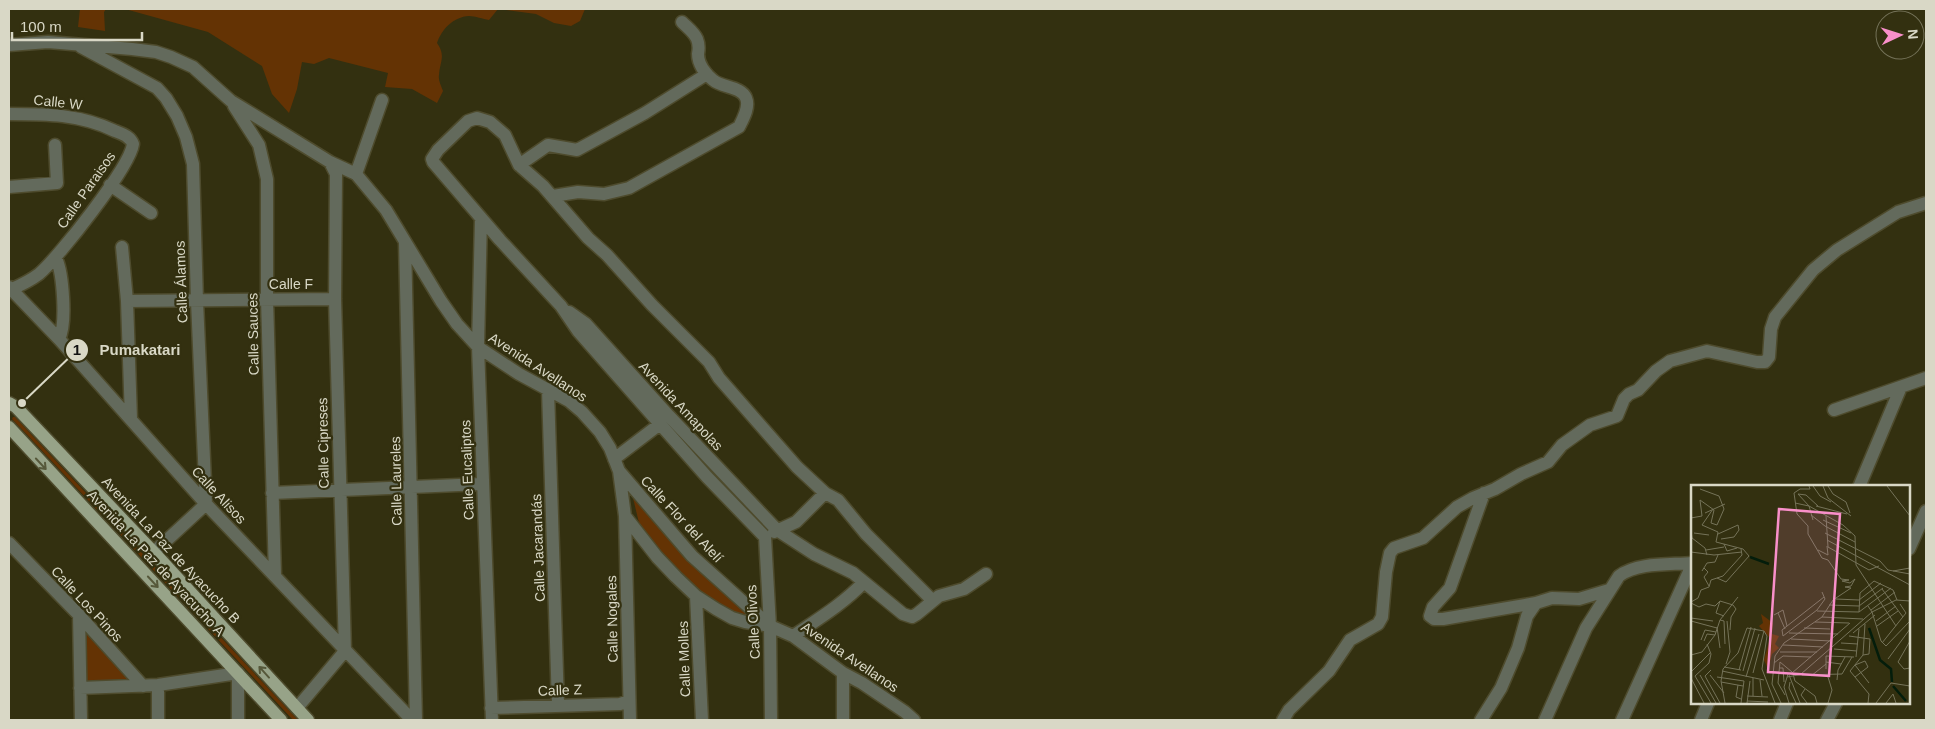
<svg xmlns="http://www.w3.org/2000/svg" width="1935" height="729" viewBox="0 0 1935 729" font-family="Arial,sans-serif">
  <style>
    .green { fill: #643304 }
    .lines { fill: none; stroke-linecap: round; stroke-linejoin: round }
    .minor-casing { stroke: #4e4b2d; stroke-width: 15 }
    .major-casing { stroke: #4e4b2d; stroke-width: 15 }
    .minor { stroke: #636a5c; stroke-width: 12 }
    .major { stroke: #97a388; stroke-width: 12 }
    .oneway { stroke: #56583a }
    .labels { text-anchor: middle; stroke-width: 4.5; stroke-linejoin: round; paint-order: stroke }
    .street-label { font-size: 14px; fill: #d9d8c6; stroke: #333010 }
    .inset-river { fill: none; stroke: #041d0b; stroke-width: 2.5 }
    .inset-road { fill: none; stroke: #757359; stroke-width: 1 }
    .view { fill: #f98fca; fill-opacity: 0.15; stroke: #f98fca; stroke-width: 2.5 }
    .inset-edge { fill: none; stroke: #d9d8c6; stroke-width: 2.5 }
    .leader { fill: none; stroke: #d9d8c6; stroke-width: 2 }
    .callout-dot { fill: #d9d8c6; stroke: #333010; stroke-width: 2 }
    .mark-label { font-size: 15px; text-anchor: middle; font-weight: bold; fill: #111 }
    .callout-label { font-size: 15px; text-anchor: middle; font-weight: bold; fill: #d9d8c6; stroke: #333010; stroke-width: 4.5; stroke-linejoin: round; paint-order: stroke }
  </style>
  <rect width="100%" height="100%" fill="#333010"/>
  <!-- green -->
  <path class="green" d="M80 9H106L104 12 105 31 78 27Z
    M125 9H585L580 21 571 26 554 23 536 14 498 9 489 20C483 19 475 16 469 16 453 17 442 29 437 43 446 56 440 61 439 75 438 80 441 86 443 91L437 103 412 89 385 87 388 73 329 58 314 64 302 62 297 89 289 113 272 94 262 66 208 32Z
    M13 417H15L298 720H293L31 439 12 419Z
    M633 498 693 564 755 619 743 618 706 597 663 557 640 527Z
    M80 626 132 679 81 682Z"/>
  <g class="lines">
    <defs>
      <path id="minor" d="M9 45 48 42 132 49 156 52 171 57 193 67 231 101 330 162 356 174 386 210 441 301 457 324 478 347 519 374 569 401 582 412 600 432 610 448 619 471 625 516 657 557 676 577 696 596 716 609 732 618 745 622 770 626 793 636 843 673 862 683 905 712 914 720
        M81 47 157 88 166 98 177 116 186 137 193 164 197 301 206 504
        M234 106 259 145 267 179V299L275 575
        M9 114C46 114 80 114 115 131 122 134 130 136 133 144 130 167 59 257 39 274 31 280 21 285 12 289
        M519 165 548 145 577 150 645 113 707 74
        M356 174 382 100
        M110 185 151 213
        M9 187 57 183 55 145
        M553 196 578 192 604 194 629 188 739 127C743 119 750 107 746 98 741 86 722 88 713 80 705 74 698 64 698 54 699 49 699 44 697 39 694 32 687 27 682 22
        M481 218 478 347 492 720
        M405 243 416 720
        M122 247 127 301 131 419
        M56 258C63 273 67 324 59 339
        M9 287 59 339 206 504 412 720
        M127 301 335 299
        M569 312 586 324 669 416 777 530 814 554 853 573 903 614 912 617 917 614 939 596 964 589 986 574
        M548 390 558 705
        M1834 410 1926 378
        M614 459 660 424
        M619 471 692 556 770 626
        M1859 487 1901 387
        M272 493 482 484
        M1484 493 1450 588 1433 607 1430 616 1434 619H1443L1536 603
        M625 516 630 720
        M774 532 796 522 825 493
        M765 537 707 477 660 424 578 331 561 306 500 240 433 162 432 159 438 150 468 121 477 118 490 122 505 135 519 165 543 186 588 238 607 255 652 305 709 362 719 378 797 467 825 493 838 500 866 534 933 601
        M765 537 770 626 771 720
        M9 543 79 615 143 686
        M1909 549 1926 511
        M154 552 206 504
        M696 596 702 720
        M79 615 81 720
        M793 636C818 619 843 604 864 582
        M843 673V720
        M80 688 158 685 238 673V720
        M297 708 345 651 335 299 336 174 330 162
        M491 708 620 704 629 701
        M158 720V685
        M1283 720 1289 710 1329 671 1350 640 1378 624 1382 617 1386 572 1390 553 1394 548 1423 538 1457 507 1473 498 1495 489 1521 474 1548 462 1562 445 1590 425 1617 416 1624 399 1629 394 1638 390 1656 371 1670 361 1707 351 1757 362H1765L1769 357 1771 329 1775 317 1813 270 1837 250 1898 212 1926 203
        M1481 720 1501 688 1518 648 1527 616 1536 603 1552 598 1579 599 1609 590
        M1545 720 1586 628 1619 576C1638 562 1670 565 1692 563
        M1622 720 1692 565
        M1701 720 1708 703
        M1780 720 1787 703
        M1827 720 1836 703"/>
      <path id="major" d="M9 403 16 407 160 559 308 720
        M9 427 281 720"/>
    </defs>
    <!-- minor casing -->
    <use href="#minor" class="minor-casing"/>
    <!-- major casing -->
    <use href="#major" class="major-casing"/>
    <!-- minor -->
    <use href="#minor" class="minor"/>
    <!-- major -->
    <use href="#major" class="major"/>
  </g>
  <!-- one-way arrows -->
  <defs><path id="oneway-shaft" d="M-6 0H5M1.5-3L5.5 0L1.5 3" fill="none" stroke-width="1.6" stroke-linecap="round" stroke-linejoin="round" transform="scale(1.25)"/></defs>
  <g class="oneway">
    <use href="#oneway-shaft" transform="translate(41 464) rotate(47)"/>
    <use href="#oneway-shaft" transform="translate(153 582) rotate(47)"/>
    <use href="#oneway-shaft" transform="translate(264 672) rotate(-132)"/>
  </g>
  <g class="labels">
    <!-- street labels -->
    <g class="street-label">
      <text transform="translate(58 102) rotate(6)" y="5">Calle W</text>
      <text transform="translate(86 190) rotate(-55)" y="5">Calle Paraisos</text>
      <text transform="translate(181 282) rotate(-92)" y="5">Calle Álamos</text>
      <text x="291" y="289">Calle F</text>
      <text transform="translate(253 334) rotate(-91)" y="5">Calle Sauces</text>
      <text transform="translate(538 367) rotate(33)" y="5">Avenida Avellanos</text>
      <text transform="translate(681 406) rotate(47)" y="5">Avenida Amapolas</text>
      <text transform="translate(323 443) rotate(-91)" y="5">Calle Cipreses</text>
      <text transform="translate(467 470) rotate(-92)" y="5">Calle Eucaliptos</text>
      <text transform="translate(396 481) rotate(-91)" y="5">Calle Laureles</text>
      <text transform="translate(219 495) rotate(47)" y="5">Calle Alisos</text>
      <text transform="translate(682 519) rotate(47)" y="5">Calle Flor del Alelí</text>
      <text transform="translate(538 548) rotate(-92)" y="5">Calle Jacarandás</text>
      <text transform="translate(171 550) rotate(47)" y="5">Avenida La Paz de Ayacucho B</text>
      <text transform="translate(156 563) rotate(47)" y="5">Avenida La Paz de Ayacucho A</text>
      <text transform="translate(87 604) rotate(47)" y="5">Calle Los Pinos</text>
      <text transform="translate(612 619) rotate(-91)" y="5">Calle Nogales</text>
      <text transform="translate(753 622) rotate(-93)" y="5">Calle Olivos</text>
      <text transform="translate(850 657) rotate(34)" y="5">Avenida Avellanos</text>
      <text transform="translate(684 659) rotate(-92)" y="5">Calle Molles</text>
      <text transform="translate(560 690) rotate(-2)" y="5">Calle Z</text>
    </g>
  </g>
  <!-- overview -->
  <g transform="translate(1691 485)">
    <rect width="219" height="219" fill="#333010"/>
    <path d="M70 129 82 138 81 149 88 151 84 159 88 163 81 169 77 184 73 175 79 153 68 141 72 138Z" fill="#643304"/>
    <path class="inset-river" d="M59 72 78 79M178 143 189 175 200 184 201 197M202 201 215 216"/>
    <path class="inset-road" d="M122 1 129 11 140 17M132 1 137 13 160 31M137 1 142 9 155 17 159 28M196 1 219 31M104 18 118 21 122 35M125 21 156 29M127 21 115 10 107 9 118 21 152 40 164 51M22 24 11 40 27 47 25 57 52 64 58 71 35 97 26 93M14 28 34 19M120 30 134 41 164 57M135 31 137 62 178 85 188 81M0 33 11 31 9 15 23 25 20 38 26 40 33 24 28 11 9 4M132 35 160 48M0 46 1 53 14 63 16 70M3 48 18 50M134 48 189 76 197 85 219 89M27 49 47 40 48 45 43 52 30 54M164 51 165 80 205 141M136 55 219 100M33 59 36 66 46 63M15 65 33 62M127 65 137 70 136 61M0 67 23 70 51 67M13 83 17 87 13 92 18 101M11 86 16 78 24 77 27 70M202 86 219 83M191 104 212 132M131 107 134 114 126 125 92 151 91 145 133 112M145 114 168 115M168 115 190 98M29 116 25 128 33 131M0 117 7 113 10 105 18 102 20 95 32 91 51 70 50 64M0 118 8 122 15 119 24 121 29 116 42 120M138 120 168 121M168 121 192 103M177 121 181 127 205 115 219 116M180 125 204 107M126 126 168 127M168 127 169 108 183 96 202 105 206 115M168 127 200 103M87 128 94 144M83 130 92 125 96 141M131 132 172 134M0 133 22 136M29 135 33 136 34 159M0 136 26 143M185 136 205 121M124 137 158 138M174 139 172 170 159 186 178 209 177 218M186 141 207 126M26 142 29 163M113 143 139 144M39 145 40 132 45 124 42 120M73 146 76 151 71 184 84 218M98 148 147 149M162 148 184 130M158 151 179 154 178 169 172 170M100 154 140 156M10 155 14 145 25 147M13 156 16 149 24 150M219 156 207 177 213 184 219 183M150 158 167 159M191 158 215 128 209 119M16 159 20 169 18 178 4 191 20 218M92 160 132 162M143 164 166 166M89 167H126M0 170 11 167 24 150 29 135 47 112M165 172 168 144M197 174 219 144M135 177 150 179M83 178 92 171 120 172M35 179 39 167 36 136M164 180 174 176 177 182 164 192M164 180 178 198M33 182 50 185M89 183H92L93 197M135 184V171L163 172M20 185 14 191 29 218M48 185 60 142M31 186 73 195M52 186 64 143M0 187 19 168M62 188 73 146M101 188 159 138M97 189 93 202 98 218M102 189 104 196 124 211 126 218M110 189 181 127 190 156 195 161 219 136M9 190 25 218M19 190 33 208M98 190 109 218M111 190 151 189 161 172M120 191 135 179M26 192 53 196M55 192 68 149M96 192 112 189M137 192 141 205 137 218M0 193 13 218M69 195 71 211M146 195 147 185 154 172M30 197 52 201M99 197 98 203 105 218M47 200 45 212 50 214M114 204 110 210 116 218M94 210 87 198 89 177 101 187M56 211 77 212M62 211V193M56 216 77 217M34 218 30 196 32 184 47 168 56 143 73 146M50 218 53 196M56 218 59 196M90 218 81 199 84 171 93 158 131 132 142 115 160 103 154 102 160 101 164 94 159 98 151 96 158 95 150 94 137 75 131 73 117 49V41L106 29 103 8 109 4H119L118 1M185 218 200 198 219 201M195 218 202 209 205 218"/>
    <path class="view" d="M88 24 149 29 138 191 77 187Z"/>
    <rect width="219" height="219" class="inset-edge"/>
  </g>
  <!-- callouts -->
  <path class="leader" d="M22 403L77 350"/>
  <g class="callout-dot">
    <circle cx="22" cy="403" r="5"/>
    <circle cx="77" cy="350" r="12"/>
  </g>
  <g class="mark-label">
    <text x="77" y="355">1</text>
  </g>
  <g class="callout-label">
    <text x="140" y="355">Pumakatari</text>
  </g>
  <!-- border -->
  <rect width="1935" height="729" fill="none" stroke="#d9d8c6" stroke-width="20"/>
  <!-- north arrow -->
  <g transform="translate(1900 35) rotate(86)"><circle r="24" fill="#333010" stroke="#757359"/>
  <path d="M0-4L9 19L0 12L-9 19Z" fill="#f98fca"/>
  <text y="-8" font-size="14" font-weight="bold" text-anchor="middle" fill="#d9d8c6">N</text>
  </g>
  <!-- scale -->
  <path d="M12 32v8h130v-8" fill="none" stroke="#d9d8c6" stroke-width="2.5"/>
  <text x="20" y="32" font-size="15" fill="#d9d8c6" stroke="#333010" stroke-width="4" paint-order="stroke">100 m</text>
</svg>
